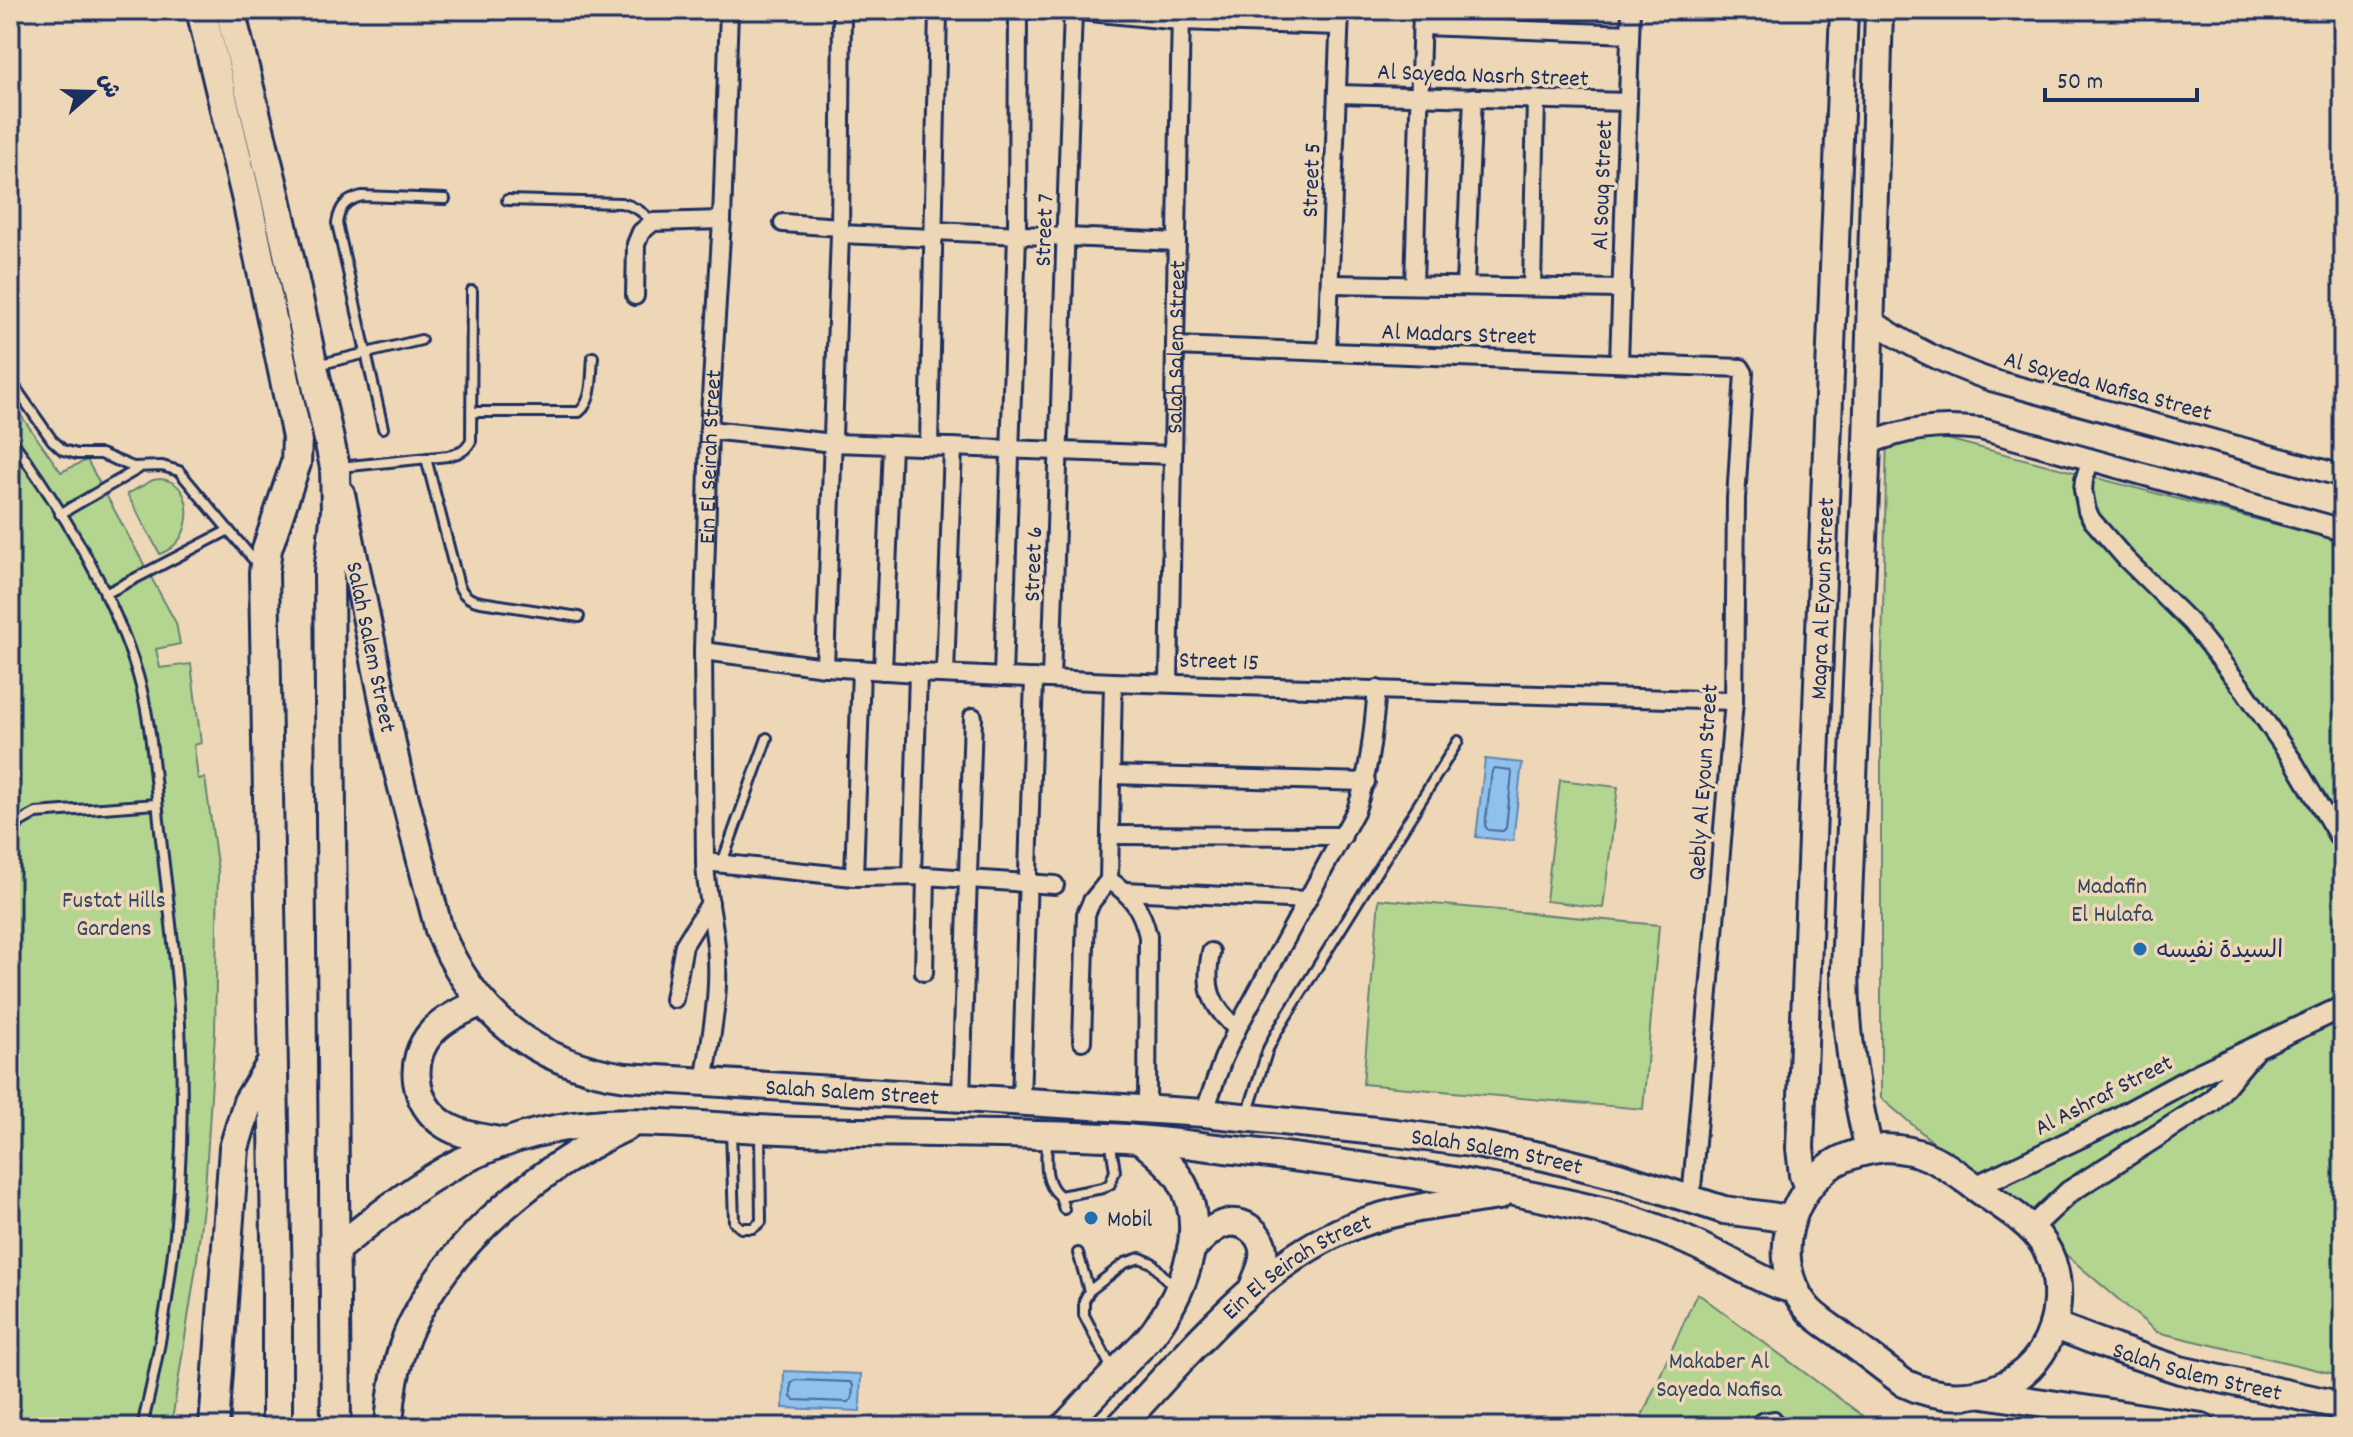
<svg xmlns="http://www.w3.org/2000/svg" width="2353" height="1437" viewBox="0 0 2353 1437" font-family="Dekko,'Playpen Sans Arabic',sans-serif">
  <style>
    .green { fill: #b4d58f; stroke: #688276; stroke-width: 2 }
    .water { fill: #90c1ec; stroke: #6187b3; stroke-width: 2 }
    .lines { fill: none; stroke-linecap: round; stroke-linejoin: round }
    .shore { stroke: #4a6997; stroke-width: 2 }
    .service-casing { stroke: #1b2f5e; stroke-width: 14 }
    .minor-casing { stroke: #1b2f5e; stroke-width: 22 }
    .tertiary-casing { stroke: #1b2f5e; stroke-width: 26 }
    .primary-casing { stroke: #1b2f5e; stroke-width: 32 }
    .trunk-casing { stroke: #1b2f5e; stroke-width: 34 }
    .service { stroke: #eed7b7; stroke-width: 8 }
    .minor { stroke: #eed7b7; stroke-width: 16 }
    .tertiary { stroke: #eed7b7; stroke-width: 20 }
    .primary { stroke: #eed7b7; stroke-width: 26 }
    .trunk { stroke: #eed7b7; stroke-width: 28 }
    .poi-dot { fill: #1f6fb2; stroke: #eed7b7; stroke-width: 3 }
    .labels { text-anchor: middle; stroke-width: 7; stroke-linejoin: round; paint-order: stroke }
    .street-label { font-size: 24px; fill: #1b2f5e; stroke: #eed7b7 }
    .park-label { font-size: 24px; fill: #324865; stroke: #eed7b7 }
    .poi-label { font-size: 24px; fill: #1b2f5e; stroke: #eed7b7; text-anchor: start }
  </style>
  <rect width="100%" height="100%" fill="#eed7b7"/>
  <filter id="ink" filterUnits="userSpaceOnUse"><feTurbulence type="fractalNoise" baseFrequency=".0125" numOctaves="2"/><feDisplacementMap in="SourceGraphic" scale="16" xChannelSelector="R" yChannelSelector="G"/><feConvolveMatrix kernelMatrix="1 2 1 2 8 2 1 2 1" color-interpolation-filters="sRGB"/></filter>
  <g filter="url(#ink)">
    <!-- green -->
    <path class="green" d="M10 400 61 472 87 460 176 623 180 644 156 649 160 668 191 664 201 743 194 745 198 779 205 778 218 871 215 1033 205 1189 196 1267 171 1427H10Z
      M1887 432H1920L2343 542V1376L2157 1332 1881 1098V699Z
      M160 479C189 481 193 516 181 537 176 546 169 550 160 554L127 494 153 480Z
      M1560 780 1618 787 1603 908 1546 901Z
      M1379 899 1659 925 1643 1109 1363 1084Z
      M1697 1293 1878 1427H1637Z"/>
    <!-- water -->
    <path class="water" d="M1485 759 1522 763 1513 841 1476 837Z
      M784 1371 861 1374 860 1411 783 1408Z"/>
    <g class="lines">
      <!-- shore -->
      <path class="shore" d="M1495 768 1510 770 1512 773 1506 828 1503 831 1488 830 1485 826 1492 771Z
        M795 1380 850 1382 853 1385 852 1399 848 1402 794 1400 791 1397V1384Z"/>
      <defs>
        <path id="service" d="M507 200 621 203C634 206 643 211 652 222
          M317 365 421 340
          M10 380 52 440 63 450 77 454H101L133 467 162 466 179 471 258 565
          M471 412H579C594 400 591 375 593 357
          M383 428 337 223C340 206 346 200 362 196L445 199
          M10 438C57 501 108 585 133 660 153 716 154 780 161 839 168 901 177 963 180 1025 187 1160 174 1296 142 1427
          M426 458 459 586C464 596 470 600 481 602L579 617
          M340 467 448 456C459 453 465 452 471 441L472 291
          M60 514 138 469
          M105 594 229 530
          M10 836 20 822 36 813 156 804
          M722 863 767 738
          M1247 1115 1268 1049 1276 1033 1458 741
          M731 1130 734 1222 741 1228H753L761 1222 760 1134
          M1047 1137C1047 1158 1042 1182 1060 1196L1103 1188 1110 1184 1115 1171 1110 1139
          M1060 1196 1064 1209
          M1078 1253 1089 1291
          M1112 1369 1084 1315V1301L1089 1291 1125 1263 1140 1258 1152 1263 1174 1288
          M1746 1427 1761 1418 1775 1416 1784 1427"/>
        <g id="minor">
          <path d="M1070 10 1180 21 1339 26"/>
          <path d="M1422 26 1630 34"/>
          <path d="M1337 94 1628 102"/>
          <path d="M783 223 840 227"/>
          <path d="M934 231 1177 242"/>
          <path d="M840 234 934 238"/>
          <path d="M1330 284 1622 289"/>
          <path d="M1414 285 1422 10"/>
          <path d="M1465 286 1473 97"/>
          <path d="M1532 287 1536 99"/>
          <path d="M635 296 636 244 641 232 653 222 722 220"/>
          <path d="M1175 346 1741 368 1744 373 1736 499 1734 701 1691 1200"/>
          <path d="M1327 352 1340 10"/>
          <path d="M1619 362 1631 10"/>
          <path d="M709 430 834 443 1173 455"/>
          <path d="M929 446 938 10"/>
          <path d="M2091 459 2084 480 2083 490 2087 511 2092 520 2126 559 2191 623 2244 690 2294 762 2343 845"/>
          <path d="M703 651 825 667 918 673 1113 682 1734 701"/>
          <path d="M825 667 840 234 842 10"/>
          <path d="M883 671 892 445"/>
          <path d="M945 674 953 447"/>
          <path d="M1003 677 1017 234 1018 10"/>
          <path d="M1051 679 1073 10"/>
          <path id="s1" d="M1169 683 1181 10"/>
          <path d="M1112 775 1366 782"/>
          <path d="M1110 835 1343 836"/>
          <path d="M705 862 854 877 926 876 1055 885"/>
          <path d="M912 876 918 673"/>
          <path d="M854 877 861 669"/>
          <path d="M1109 880C1132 895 1142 910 1148 936L1147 1110"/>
          <path d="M1125 891 1307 900"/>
          <path d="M1211 952C1204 988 1210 1005 1237 1029"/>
          <path d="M924 972 926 876"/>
          <path d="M674 999 684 945 710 903"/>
          <path d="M1082 1041 1086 914 1092 901 1109 880 1113 682"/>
          <path id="s2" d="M704 1083C710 1042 719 1001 717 960 716 927 706 895 705 862L703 651 709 430 722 220 729 10"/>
          <path d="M961 1097 973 717"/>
          <path d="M1021 1101 1034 678"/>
          <path d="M1204 1113 1223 1059 1237 1029 1356 810C1370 770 1373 731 1377 689"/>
        </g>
        <path id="tertiary" d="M1870 319C1908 346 1947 365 1991 380L2343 476
          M1867 444C1908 428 1938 424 1981 429L2343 530
          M1975 1187 2105 1125 2201 1073 2343 1007
          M2031 1228 2069 1192 2212 1101 2255 1049"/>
        <g id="primary">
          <path id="s3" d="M341 494 397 768 439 930C474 1015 535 1064 626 1077L1204 1113 1395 1133 1471 1143 1545 1157 1619 1176 1724 1210 1791 1219"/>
          <path d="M480 1003C464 1010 445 1018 432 1032 407 1060 413 1105 445 1125 462 1136 485 1138 505 1142"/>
          <path d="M1885 1148C1927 1149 1945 1165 1978 1189 1999 1205 2028 1220 2043 1243 2055 1261 2058 1281 2057 1301 2053 1382 1972 1416 1904 1383 1883 1367 1862 1351 1841 1335 1828 1325 1813 1317 1804 1304 1770 1259 1789 1194 1833 1164 1849 1154 1867 1150 1885 1148Z"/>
          <path d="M1869 1150C1855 1089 1845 1032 1845 970L1867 444 1879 10"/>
          <path id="s4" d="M1808 1187 1803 1175 1800 1148 1844 10"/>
          <path d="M1191 1249C1201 1240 1210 1229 1221 1225 1243 1216 1266 1235 1263 1258 1262 1268 1256 1278 1253 1288"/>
          <path d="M334 1251C398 1200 454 1153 536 1133 623 1111 714 1129 802 1131 904 1133 1006 1133 1108 1137 1156 1139 1204 1147 1252 1152 1371 1166 1490 1184 1606 1212 1642 1221 1679 1236 1713 1253 1740 1266 1765 1284 1796 1290"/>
          <path id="s5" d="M2053 1325 2114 1348 2180 1370 2343 1406"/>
          <path d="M1984 1394 2202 1427"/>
          <path d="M389 1427C391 1392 396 1358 411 1326 452 1239 542 1166 628 1126"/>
          <path d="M1064 1427C1083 1406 1103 1385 1123 1365 1134 1353 1147 1342 1156 1329 1185 1288 1209 1226 1180 1179 1170 1163 1154 1152 1141 1140"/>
          <path id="s6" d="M1119 1427C1190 1353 1262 1258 1361 1223 1405 1207 1453 1203 1499 1196"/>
        </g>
        <path id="trunk" d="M201 10 247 200 297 437 296 463 267 549 264 573 277 1291V1427
          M230 10 275 194 335 467 336 511 329 572 336 1427
          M214 1427 234 1148 248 1102 272 1063"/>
      </defs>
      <!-- service casing -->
      <use href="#service" class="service-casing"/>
      <!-- minor casing -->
      <use href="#minor" class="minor-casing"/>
      <!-- tertiary casing -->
      <use href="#tertiary" class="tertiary-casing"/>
      <!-- primary casing -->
      <use href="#primary" class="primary-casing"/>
      <!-- trunk casing -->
      <use href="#trunk" class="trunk-casing"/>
      <!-- service -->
      <use href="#service" class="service"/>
      <!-- minor -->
      <use href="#minor" class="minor"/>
      <!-- tertiary -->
      <use href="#tertiary" class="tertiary"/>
      <!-- primary -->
      <use href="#primary" class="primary"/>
      <!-- trunk -->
      <use href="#trunk" class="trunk"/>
    </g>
  </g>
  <!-- markers -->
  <g class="poi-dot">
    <circle cx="2140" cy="949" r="8"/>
    <circle cx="1091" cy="1218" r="8"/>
  </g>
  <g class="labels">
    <!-- street labels -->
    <g class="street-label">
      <text transform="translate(1483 74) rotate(2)" y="8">Al Sayeda Nasrh Street</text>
      <text transform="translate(1310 180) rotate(-88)" y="8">Street 5</text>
      <text transform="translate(1601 185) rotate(-88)" y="8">Al Souq Street</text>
      <text transform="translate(1043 230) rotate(-88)" y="8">Street 7</text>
      <text transform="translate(1459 333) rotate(2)" y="8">Al Madars Street</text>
      <text dy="8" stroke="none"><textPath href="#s1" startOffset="336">Salah Salem Street</textPath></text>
      <text transform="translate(2108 385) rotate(15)" y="8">Al Sayeda Nafisa Street</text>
      <text dy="8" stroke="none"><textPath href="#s2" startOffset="628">Ein El Seirah Street</textPath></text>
      <text transform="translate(1032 564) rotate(-88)" y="8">Street 6</text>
      <text dy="8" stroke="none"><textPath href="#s4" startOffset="590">Magra Al Eyoun Street</textPath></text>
      <text dy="8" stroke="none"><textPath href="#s3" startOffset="156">Salah Salem Street</textPath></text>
      <text transform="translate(1219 660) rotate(2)" y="8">Street 15</text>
      <text transform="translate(1702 782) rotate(-86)" y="8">Qebly Al Eyoun Street</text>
      <text dy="8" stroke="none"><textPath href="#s3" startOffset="924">Salah Salem Street</textPath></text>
      <text transform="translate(2103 1094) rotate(-27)" y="8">Al Ashraf Street</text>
      <text dy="8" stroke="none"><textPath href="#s3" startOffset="1572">Salah Salem Street</textPath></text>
      <text dy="8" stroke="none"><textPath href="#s6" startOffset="242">Ein El Seirah Street</textPath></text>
      <text dy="8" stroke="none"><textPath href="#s5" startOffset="152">Salah Salem Street</textPath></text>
    </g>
    <!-- park labels -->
    <g class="park-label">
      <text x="2112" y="893">Madafin<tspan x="2112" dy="28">El Hulafa</tspan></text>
      <text x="114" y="907">Fustat Hills<tspan x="114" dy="28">Gardens</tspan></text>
      <text x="1719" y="1368">Makaber Al<tspan x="1719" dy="28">Sayeda Nafisa</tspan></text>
    </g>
    <!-- poi labels -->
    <g class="poi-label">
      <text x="2156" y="957">السيدة نفيسه</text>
      <text x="1107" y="1226">Mobil</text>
    </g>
  </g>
  <!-- margin -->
  <rect width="2353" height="1437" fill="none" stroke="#eed7b7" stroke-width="40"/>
  <rect x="20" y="20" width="2313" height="1397" fill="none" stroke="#1b2f5e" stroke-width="3" filter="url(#ink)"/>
  <!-- north arrow -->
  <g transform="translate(92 92) rotate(70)" stroke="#eed7b7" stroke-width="6" paint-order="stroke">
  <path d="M0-6L14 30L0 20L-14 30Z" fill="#1b2f5e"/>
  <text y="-12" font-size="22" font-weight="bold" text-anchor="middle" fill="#1b2f5e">ش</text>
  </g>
  <!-- scale -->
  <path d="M2045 88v12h152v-12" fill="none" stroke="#1b2f5e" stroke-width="4"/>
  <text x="2057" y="88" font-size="24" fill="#1b2f5e" stroke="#eed7b7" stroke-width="6" paint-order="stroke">50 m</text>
</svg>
